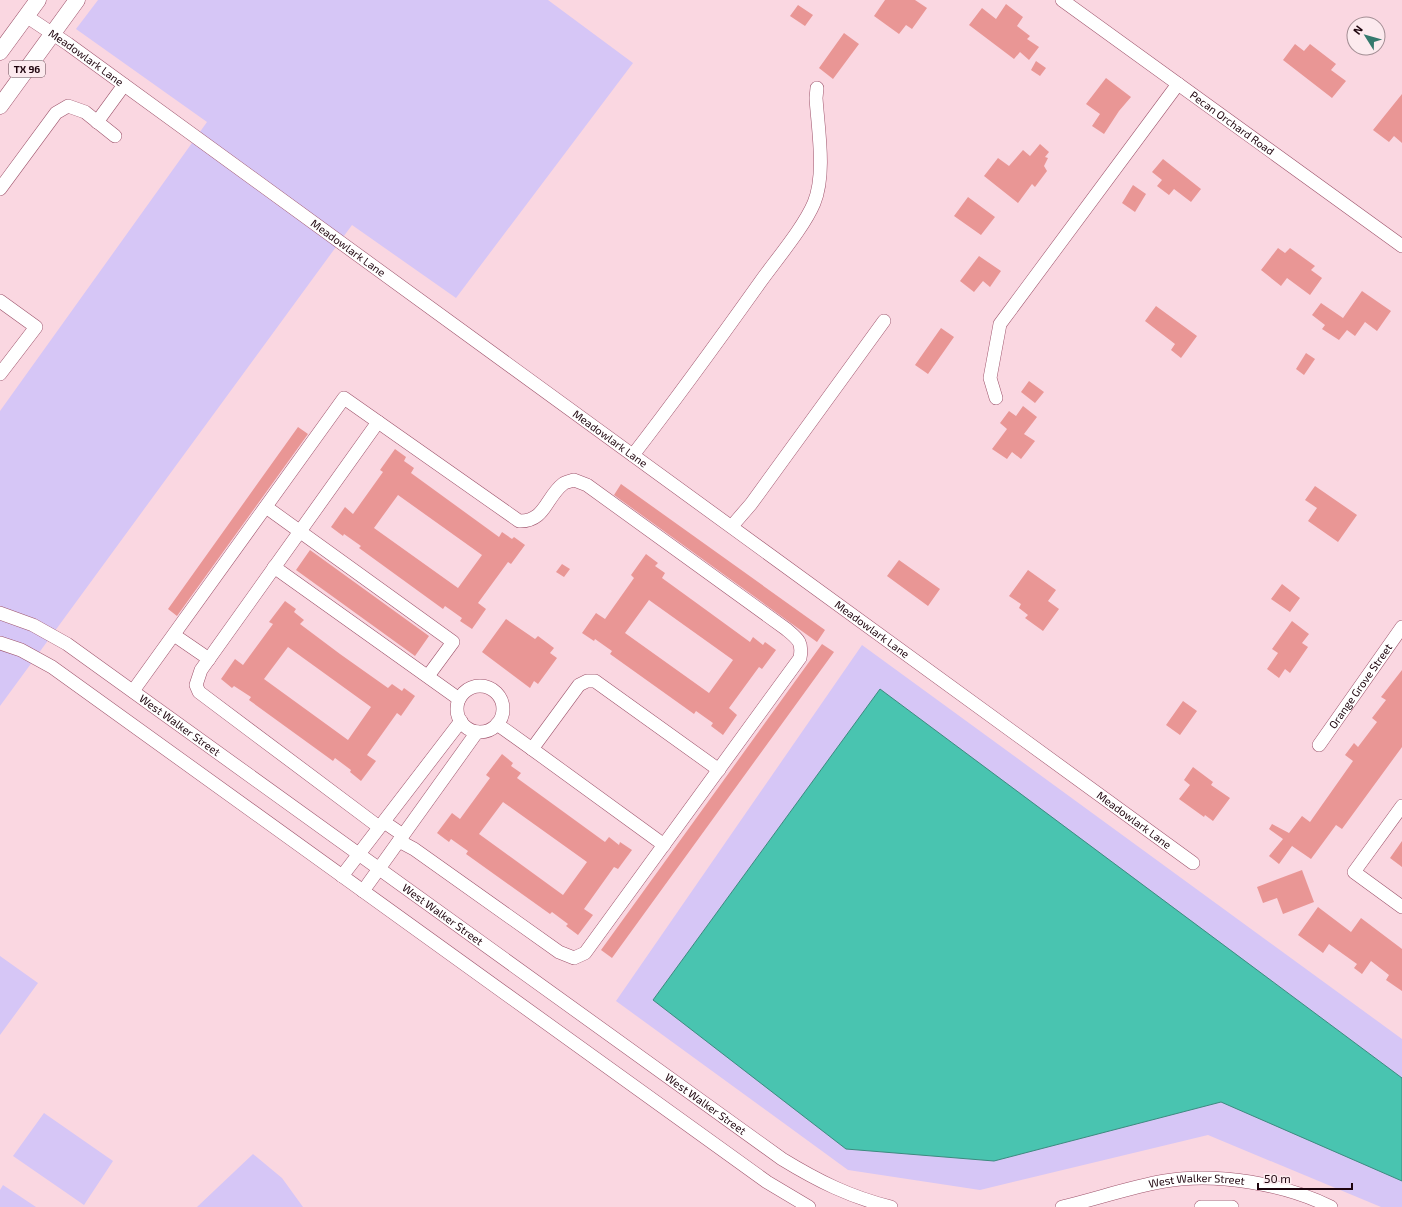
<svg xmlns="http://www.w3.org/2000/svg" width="1402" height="1207" viewBox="0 0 1402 1207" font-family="'Exo 2',sans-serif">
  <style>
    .green { fill: #d6c6f6 }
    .water { fill: #49c4b0; stroke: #3c8a7f }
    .building { fill: #e99695; fill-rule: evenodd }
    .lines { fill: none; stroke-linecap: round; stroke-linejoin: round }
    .minor-casing { stroke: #9e546c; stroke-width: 14 }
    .major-casing { stroke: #9e546c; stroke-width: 17 }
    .minor { stroke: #fff; stroke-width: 13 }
    .major { stroke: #fff; stroke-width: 16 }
    .labels { text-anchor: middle; stroke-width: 3; stroke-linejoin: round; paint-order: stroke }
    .shield { fill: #fceaee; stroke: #614950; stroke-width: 1 }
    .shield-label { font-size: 10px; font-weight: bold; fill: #1e040d }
    .street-label { font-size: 11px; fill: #1e040d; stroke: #fceaee }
  </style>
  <rect width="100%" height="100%" fill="#fad7e1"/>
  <!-- green -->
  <path class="green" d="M98 0H548L633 63 456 298 352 225 0 706V411L207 122 76 29Z
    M862 645 1402 1039V1207H1381L1208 1135 980 1190 848 1170 616 1001Z
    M0 956 38 983 0 1035Z
    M44 1113 113 1161 84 1205 13 1156Z
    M253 1154 282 1178 303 1207H197Z
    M3 1185 36 1207H0V1190Z"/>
  <!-- water -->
  <path class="water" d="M880 689 1402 1078V1181L1221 1102 994 1161 846 1149 653 1000Z"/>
  <!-- building -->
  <path class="building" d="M885 0H915L927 8 912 29 906 25 899 34 874 16Z
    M1006 4 1023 17 1017 26 1030 36 1027 39 1039 47 1029 60 1020 52 1014 59 969 25 982 8 996 19Z
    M798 5 813 15 805 26 790 16Z
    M844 33 859 44 833 79 819 68Z
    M1295 44 1304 51 1310 44 1336 64 1331 70 1346 81 1332 98 1283 60Z
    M1036 61 1046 68 1040 76 1031 70Z
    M1106 78 1131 97 1119 111 1104 134 1092 126 1100 114 1086 104Z
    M1402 94V143L1394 136 1389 142 1373 130Z
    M1040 144 1049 152 1045 157 1048 158 1044 166 1047 171 1035 187 1032 184 1018 203 984 176 998 158 1009 166 1023 150 1030 156Z
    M1163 159 1201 189 1191 202 1174 189 1169 195 1157 186 1162 180 1152 172Z
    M1133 185 1146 194 1135 212 1122 203Z
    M968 197 995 217 981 235 954 216Z
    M1278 248 1285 253 1290 248 1315 266 1311 270 1322 278 1310 295 1287 278 1281 286 1261 270Z
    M979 256 1001 271 990 287 983 281 974 292 960 281Z
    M1362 291 1391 311 1377 331 1365 322 1355 336 1347 330 1339 340 1322 329 1325 325 1312 315 1321 303 1343 318Z
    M1156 306 1197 336 1181 358 1171 350 1175 344 1145 321Z
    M941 328 954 337 928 374 915 365Z
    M1306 353 1315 359 1304 375 1296 369Z
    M1029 381 1044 392 1035 403 1021 392Z
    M1023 406 1037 417 1024 434 1035 441 1021 459 1012 452 1007 459 992 449 1007 429 1000 423 1009 411 1016 416Z
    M298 427 308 434 177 616 168 609Z
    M395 449 406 457 404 461 414 468 411 473 499 537 502 532 512 539 514 537 525 545 511 564 508 562 478 603 486 609 472 629 460 621 462 618 445 606 443 609 359 548 361 546 344 534 343 536 331 527 345 507 353 514 383 472 380 470ZM398 495 482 555 458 588 374 528Z
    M621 484 825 630 817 642 614 495Z
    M1315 486 1357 515 1338 542 1308 521 1317 508 1305 500Z
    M310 550 429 636 415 656 296 570Z
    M646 554 658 563 655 566 665 573 662 578 702 607 750 642 753 637 763 645 765 642 776 650 762 669 759 667 729 708 737 715 723 735 711 726 713 723 696 711 694 714 610 654 612 651 595 639 594 641 582 633 596 613 605 619 634 578 631 575ZM649 600 733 660 709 693 625 633Z
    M899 560 940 589 928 606 887 576Z
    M562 564 570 569 564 577 556 572Z
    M1028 570 1056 590 1048 601 1059 609 1043 631 1025 618 1028 615 1019 608 1021 604 1009 596Z
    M1282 584 1300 598 1290 612 1271 599Z
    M285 601 296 609 294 612 304 620 300 624 340 654 388 688 392 684 402 691 404 688 415 696 401 716 397 713 367 755 376 761 361 781 350 772 351 770 335 758 333 761 249 700 251 697 234 686 232 688 221 679 235 659 243 665 273 624 269 622ZM288 647 371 707 348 740 264 679Z
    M506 619 535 639 538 636 554 648 550 653 557 658 538 684 534 681 530 688 482 652Z
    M1292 621 1309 634 1302 643 1308 647 1290 673 1285 669 1279 678 1267 669 1278 653 1272 649Z
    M822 644 834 652 612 958 601 950Z
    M1402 670V747L1342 829 1336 825 1311 859 1292 846 1279 864 1269 856 1283 839 1269 829 1272 824 1289 833 1302 816 1310 822 1353 761 1345 755 1354 743 1358 747 1377 722 1372 718 1386 700 1381 697Z
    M1183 701 1197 711 1180 735 1166 725Z
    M502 754 513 763 511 766 521 773 517 778 605 842 609 837 619 845 620 842 632 850 618 869 614 867 584 909 593 915 578 935 566 926 568 924 552 912 550 914 466 854 468 851 451 839 449 842 437 833 452 813 460 819 490 778 486 775ZM503 802 587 862 563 895 479 834Z
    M1193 767 1213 782 1211 785 1230 798 1213 821 1205 815 1204 817 1179 799 1190 785 1184 780Z
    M1402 841V867L1390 858Z
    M1302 870 1314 902 1283 914 1277 898 1263 903 1257 887Z
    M1318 907 1351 932 1361 918 1402 949V991L1386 980 1389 975 1371 961 1362 974 1354 968 1357 964 1329 944 1323 953 1298 935Z"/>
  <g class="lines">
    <defs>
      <g id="minor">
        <path id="s1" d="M1062 0 1402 246"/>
        <path id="s2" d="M26 16 68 44 1193 863"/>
        <path d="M97 122 124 85"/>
        <path d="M0 189 56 113 68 106 85 112 115 136"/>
        <path d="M0 301 36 327 0 374"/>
        <path d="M996 398 990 378 1000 324 1178 84"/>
        <path d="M378 422 201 670 196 685 199 692 379 827"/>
        <path d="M633 455C677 398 719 340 761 281 776 260 804 227 814 203 826 174 818 129 816 98L817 88"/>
        <path d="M266 507 453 642 428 676"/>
        <path d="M732 526 751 504 884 321"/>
        <path d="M274 567 459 699"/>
        <path id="s3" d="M0 613 33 625 67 644 782 1159C818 1181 850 1197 891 1207"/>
        <path d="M174 635 209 659"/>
        <path d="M0 643 21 650 52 667 767 1182 809 1207"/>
        <circle cx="480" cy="709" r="23"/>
        <path d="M133 691 344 398 519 521C545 522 546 497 563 484 566 482 571 481 574 480L587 485 786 629C798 639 803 642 800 658L585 953 574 958 559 952 414 849 399 841"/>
        <path d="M497 724 532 749 579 685 587 681H595L719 770"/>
        <path id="s4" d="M1319 745 1402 627"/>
        <path d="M532 749 664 845"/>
        <path d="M1402 806 1354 872 1402 907"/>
        <path d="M384 822 403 835"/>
        <path d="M342 876 461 721"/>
        <path d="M363 891 477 732"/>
        <path id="s5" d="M1062 1207C1096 1199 1130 1187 1165 1181 1216 1172 1285 1184 1331 1207"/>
        <path d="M1201 1207H1232"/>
      </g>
      <path id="major" d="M0 52 38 0
        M0 106 77 0"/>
    </defs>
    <!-- minor casing -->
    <use href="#minor" class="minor-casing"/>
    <!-- major casing -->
    <use href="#major" class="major-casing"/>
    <!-- minor -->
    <use href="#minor" class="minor"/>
    <!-- major -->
    <use href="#major" class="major"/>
  </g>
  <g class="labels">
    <!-- shield labels -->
    <rect class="shield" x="9" y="61" width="36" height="16" rx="3"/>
    <g class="shield-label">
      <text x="27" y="73">TX 96</text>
    </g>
    <!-- street labels -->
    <g class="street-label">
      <text dy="4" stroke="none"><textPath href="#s2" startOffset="73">Meadowlark Lane</textPath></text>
      <text dy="4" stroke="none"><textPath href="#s1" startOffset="210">Pecan Orchard Road</textPath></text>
      <text dy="4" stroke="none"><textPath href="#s2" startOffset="397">Meadowlark Lane</textPath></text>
      <text dy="4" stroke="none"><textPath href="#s2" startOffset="721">Meadowlark Lane</textPath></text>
      <text dy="4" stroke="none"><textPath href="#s2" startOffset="1045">Meadowlark Lane</textPath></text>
      <text dy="4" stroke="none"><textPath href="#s4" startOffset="72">Orange Grove Street</textPath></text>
      <text dy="4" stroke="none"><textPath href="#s3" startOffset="213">West Walker Street</textPath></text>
      <text dy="4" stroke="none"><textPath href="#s2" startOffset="1369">Meadowlark Lane</textPath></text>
      <text dy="4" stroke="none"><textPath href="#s3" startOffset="537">West Walker Street</textPath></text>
      <text dy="4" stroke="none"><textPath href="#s3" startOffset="861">West Walker Street</textPath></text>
      <text dy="4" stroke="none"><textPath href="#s5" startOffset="138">West Walker Street</textPath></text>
    </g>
  </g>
  <!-- north arrow -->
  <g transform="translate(1366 36) rotate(307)"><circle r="19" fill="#fceaee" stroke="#a38e94"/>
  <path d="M0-3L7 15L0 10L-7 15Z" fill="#34796d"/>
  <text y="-6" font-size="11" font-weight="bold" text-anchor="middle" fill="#1e040d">N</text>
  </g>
  <!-- scale -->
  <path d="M1258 1183v6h94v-6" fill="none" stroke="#1e040d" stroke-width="2"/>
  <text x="1264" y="1183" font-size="12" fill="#1e040d" stroke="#fceaee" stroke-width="3" paint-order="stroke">50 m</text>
</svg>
